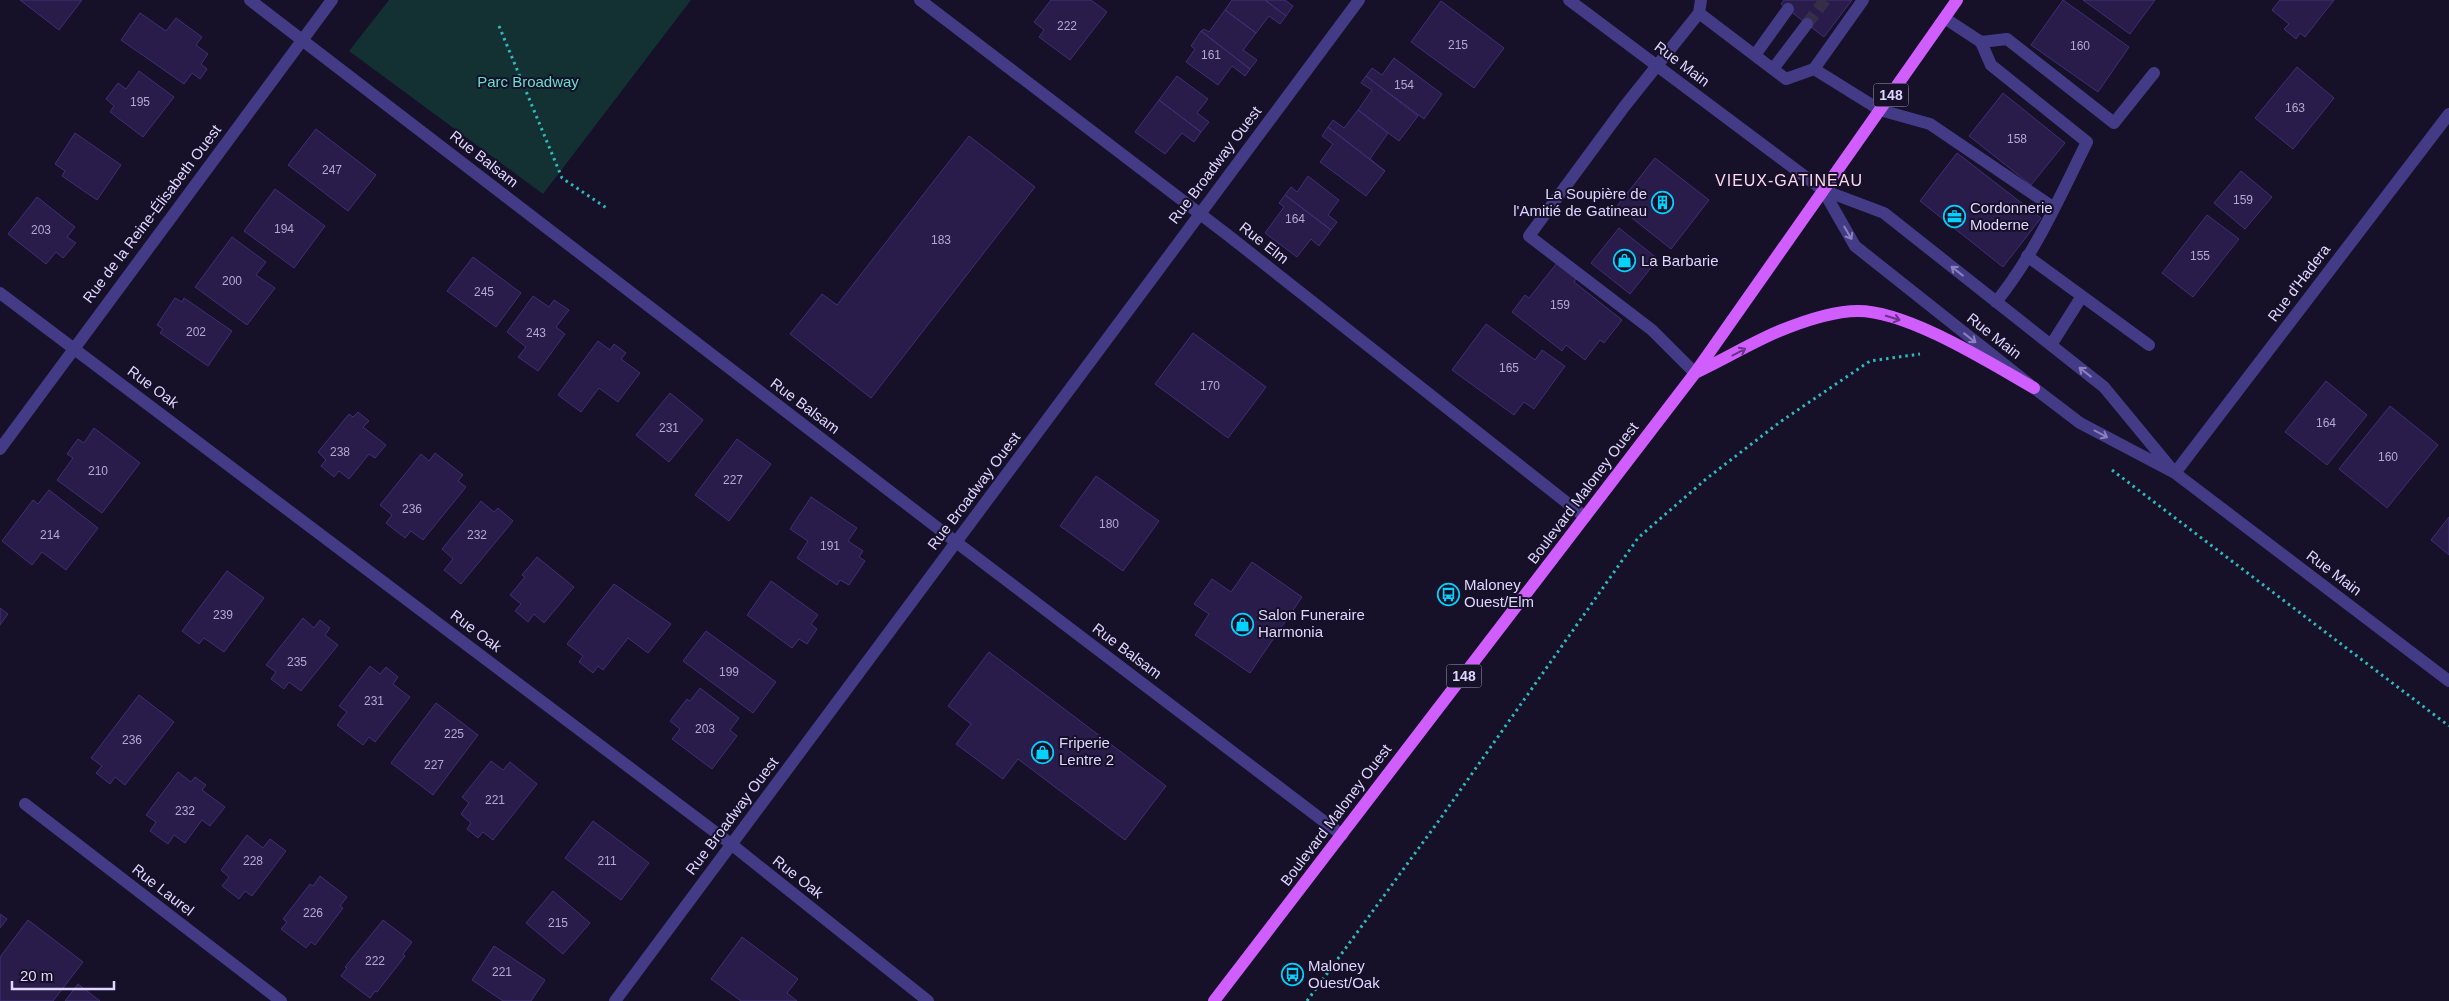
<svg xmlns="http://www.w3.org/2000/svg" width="2449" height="1001" viewBox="0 0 2449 1001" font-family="Arial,sans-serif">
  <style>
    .green { fill: #133133 }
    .building { fill: #291c4a; stroke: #422e76 }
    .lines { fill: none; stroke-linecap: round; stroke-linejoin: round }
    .minor-tunnel { stroke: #342e48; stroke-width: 12; stroke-dasharray: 12 6; stroke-linecap: butt }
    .path { stroke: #30b8bb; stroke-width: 3; stroke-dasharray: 2.5 4; stroke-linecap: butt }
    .minor { stroke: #443b87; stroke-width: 12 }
    .major { stroke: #d05eff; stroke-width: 12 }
    .oneway { stroke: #8a81bd }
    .oneway2 { stroke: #6a3389 }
    .labels { text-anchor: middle; stroke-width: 4; stroke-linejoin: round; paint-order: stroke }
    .number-label { font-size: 12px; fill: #b2a8d2 }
    .shield { fill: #161028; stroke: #a39bbe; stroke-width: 1 }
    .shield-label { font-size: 14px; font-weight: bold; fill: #dfd7ff }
    .street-label { font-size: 15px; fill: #dfd7ff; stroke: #161028 }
    .park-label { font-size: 15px; fill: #62e1cb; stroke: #161028 }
    .poi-label { font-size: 15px; fill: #dfd7ff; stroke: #161028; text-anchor: start }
    .neighbourhood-label { font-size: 16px; letter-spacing: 1px; fill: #ffd9ee; stroke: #161028 }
  </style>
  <rect width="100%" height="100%" fill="#161028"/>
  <!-- green -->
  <path class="green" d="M389 0H691L543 194 349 51Z"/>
  <!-- building -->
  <path class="building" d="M20 0H82L59 30Z
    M1051 0H1091L1107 12 1070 60 1039 37 1044 30 1034 22Z
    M1232 0H1265L1286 16 1280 24 1269 16 1256 33 1225 10Z
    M1265 0H1285L1293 6 1286 16Z
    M1784 0H1852L1824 37 1781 4Z
    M2063 0 2129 47 2098 92 2031 45Z
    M2083 0H2155L2130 34Z
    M2280 0H2334L2305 37 2300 33 2296 39 2284 29 2289 24 2272 10Z
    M1441 1 1504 48 1474 88 1411 42Z
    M1225 10 1256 33 1243 50 1257 60 1250 69 1201 31 1204 29 1209 32Z
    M140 13 166 31 176 18 202 37 196 45 208 54 201 64 207 69 200 79 192 73 184 84 121 40Z
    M1201 31 1250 69 1245 76 1232 66 1218 85 1186 62 1195 49 1191 46Z
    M1394 58 1442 94 1424 119 1366 76 1372 68 1382 75Z
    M2297 67 2334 98 2293 149 2255 118Z
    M139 71 174 97 143 137 110 112 114 106 106 99 118 83 126 89Z
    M1177 76 1208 99 1197 113 1209 122 1201 132 1159 100Z
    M1366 76 1418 116 1399 141 1358 110 1372 90 1361 83Z
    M2003 93 2065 143 2031 185 1969 136Z
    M1159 100 1201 132 1194 142 1182 133 1165 154 1135 132Z
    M1358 110 1388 133 1370 159 1385 171 1328 127 1333 120 1344 128Z
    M1328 127 1385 171 1366 196 1320 162 1333 144 1322 136Z
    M316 129 376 175 348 211 288 165Z
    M75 133 121 165 97 200 62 176 65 171 55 164Z
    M969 136 1035 187 871 398 790 334 822 294 837 305Z
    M1957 153 2041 218 2003 267 1920 201Z
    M1655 158 1709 200 1671 249 1617 206Z
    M2241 171 2272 197 2245 229 2214 203Z
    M1308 176 1339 200 1328 215 1337 222 1331 230 1285 195 1291 187 1297 192Z
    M275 189 325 226 294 268 244 231Z
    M1285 195 1331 230 1319 246 1311 239 1297 257 1265 233 1284 207 1279 203Z
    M37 197 75 227 67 237 76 243 63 258 56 252 46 264 8 234Z
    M2207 215 2239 239 2193 297 2162 273Z
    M1619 228 1658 259 1630 294 1591 263Z
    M232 237 266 262 256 275 275 288 247 325 195 287Z
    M473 257 521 293 496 327 447 291Z
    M1557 263 1576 279 1574 282 1622 320 1604 343 1600 340 1585 360 1566 345 1562 351 1512 312 1525 295 1529 298Z
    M533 296 549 307 554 300 569 310 556 327 565 334 538 371 518 357 526 347 507 332Z
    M175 298 182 302 184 298 232 331 208 366 160 333 163 329 157 325Z
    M1486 324 1535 360 1542 350 1565 366 1534 409 1524 402 1514 415 1452 370Z
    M1193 333 1266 387 1228 438 1155 384Z
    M598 341 610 350 614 344 626 353 621 359 640 373 618 402 599 388 581 412 558 395Z
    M2326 381 2367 415 2327 465 2285 432Z
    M670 393 703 420 669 462 636 435Z
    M2390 406 2438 445 2387 508 2339 469Z
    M358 412 369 421 363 427 386 445 375 458 369 454 349 479 339 471 334 477 321 466 326 460 318 452 349 414 353 417Z
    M94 428 140 463 102 513 57 480 73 458 67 454 78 439 84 443Z
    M737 439 771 464 729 521 695 495Z
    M435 453 463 475 458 481 466 487 423 540 411 531 405 538 386 523 392 515 380 505 421 454 429 461Z
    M1096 476 1159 521 1123 571 1060 526Z
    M49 490 98 528 66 570 42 552 32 565 2 541 33 500 38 504Z
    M811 497 857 528 848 541 863 551 859 557 865 561 849 585 840 580 837 585 797 558 808 541 790 529Z
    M481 501 494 512 498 508 513 521 461 584 444 570 453 559 442 549Z
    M2449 517V555L2431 540Z
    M537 557 574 587 544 623 534 614 528 622 515 611 521 604 510 595 525 577 522 575Z
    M1252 562 1302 597 1250 673 1195 635 1209 614 1194 604 1212 579 1231 592Z
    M227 571 264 598 224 652 204 638 199 644 182 631Z
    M771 581 818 615 811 624 817 629 807 644 799 639 792 648 747 615Z
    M614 584 671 624 648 653 628 638 603 670 598 666 593 673 579 662 583 656 567 644Z
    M0 608 8 614 0 625Z
    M303 618 314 628 320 620 330 628 325 635 338 645 301 691 289 682 284 689 271 679 276 672 266 665Z
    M706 631 776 682 753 713 683 661Z
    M989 652 1166 786 1125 840 1018 759 1003 779 956 744 971 724 948 706Z
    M370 666 380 674 386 667 398 677 393 684 410 697 375 742 369 737 363 745 337 725 347 712 339 706Z
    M700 688 739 718 730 730 737 736 712 769 672 739 680 729 670 721 687 699 690 701Z
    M139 695 174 722 125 785 115 777 110 784 96 773 102 766 91 758Z
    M436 703 478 735 433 795 391 763Z
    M491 761 503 770 510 762 537 784 493 840 483 832 478 838 467 829 471 823 461 814 469 803 462 797Z
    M178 772 191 782 195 777 206 785 202 790 225 807 210 826 202 820 185 843 174 835 168 844 150 831 156 822 146 815Z
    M593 821 649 863 621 900 565 858Z
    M247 835 263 848 270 839 286 851 252 896 245 891 239 899 222 886 229 877 221 870Z
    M320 876 347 897 340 906 343 908 315 945 311 942 306 948 281 929 287 922 283 919 310 884 313 886Z
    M553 891 590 923 563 954 526 923Z
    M0 914 7 919 0 928Z
    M28 920 83 962 53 1001H0V957Z
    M383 920 412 942 403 954 405 956 377 992 375 991 370 998 341 976 347 968 345 967Z
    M742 937 798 979 787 993 797 1001H741L711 979Z
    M494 946 545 980 531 1001H503L472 980Z
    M78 984 100 1001H65Z"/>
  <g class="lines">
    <!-- minor-tunnel -->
    <path class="minor-tunnel" d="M1807 24 1825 0"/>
    <!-- path -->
    <path class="path" d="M499 26 562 178 608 209
      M2112 470 2449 726
      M1307 1001 1440 819 1638 538 1706 479 1780 422 1870 361 1920 354"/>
    <!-- minor -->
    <path class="minor" d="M250 0 956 542 1342 835
      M920 0 1229 236 1585 517
      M1569 0 1823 190 1884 213 2104 387 2170 467
      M1699 13 1786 79 1814 69 1863 0
      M1946 19 1981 42 1991 65 2087 142C2060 196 2035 254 1996 302
      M1981 42 2007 39 2114 123 2154 73
      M1755 55 1788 9
      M1773 69 1807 24
      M1814 69 1880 110 1930 124 2054 208
      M1823 190 1855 246 2034 388 2080 423 2175 473 2449 681
      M2027 256 2149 345
      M0 293 731 844 928 1001
      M2051 345 2082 296
      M1695 373 1652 330 1529 236 1624 107 1699 13 1701 0
      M0 449 332 0
      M2175 473 2449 114
      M25 804 281 1001
      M615 1001 1359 0"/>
    <!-- major -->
    <path class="major" d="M1695 373C1723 360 1749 344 1777 332 1801 322 1831 311 1858 311 1908 311 1990 363 2034 388
      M1214 1001 1695 373 1957 0"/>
  </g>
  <!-- one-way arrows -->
  <defs><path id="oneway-shaft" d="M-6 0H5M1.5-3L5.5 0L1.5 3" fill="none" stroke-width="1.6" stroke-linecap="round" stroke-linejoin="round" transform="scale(1.25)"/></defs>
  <g class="oneway">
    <use href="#oneway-shaft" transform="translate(1848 233) rotate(60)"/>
    <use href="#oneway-shaft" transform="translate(1957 271) rotate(-142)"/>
    <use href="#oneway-shaft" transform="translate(1970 338) rotate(38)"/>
    <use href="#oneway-shaft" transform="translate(2085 372) rotate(-142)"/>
    <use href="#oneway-shaft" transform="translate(2101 434) rotate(28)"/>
  </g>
  <g class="oneway2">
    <use href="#oneway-shaft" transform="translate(1893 318) rotate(17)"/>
    <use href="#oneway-shaft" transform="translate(1739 352) rotate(-28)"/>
  </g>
  <!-- icons -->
  <defs>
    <symbol id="building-ring" viewBox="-11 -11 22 22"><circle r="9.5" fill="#161028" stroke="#03d2ff" stroke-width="1.5"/><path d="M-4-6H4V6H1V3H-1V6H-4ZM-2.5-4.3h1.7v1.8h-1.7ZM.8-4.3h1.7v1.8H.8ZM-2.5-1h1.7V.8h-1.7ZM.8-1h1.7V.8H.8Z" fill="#03d2ff"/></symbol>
    <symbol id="office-ring" viewBox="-11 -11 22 22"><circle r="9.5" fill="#161028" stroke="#03d2ff" stroke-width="1.5"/><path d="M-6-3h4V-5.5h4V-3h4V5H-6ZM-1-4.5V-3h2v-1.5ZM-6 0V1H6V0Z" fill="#03d2ff"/></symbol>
    <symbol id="shop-ring" viewBox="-11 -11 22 22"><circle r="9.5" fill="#161028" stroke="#03d2ff" stroke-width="1.5"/><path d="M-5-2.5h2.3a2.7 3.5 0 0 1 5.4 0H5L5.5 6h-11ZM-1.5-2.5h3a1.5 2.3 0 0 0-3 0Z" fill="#03d2ff"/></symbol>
    <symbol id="bus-ring" viewBox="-11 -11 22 22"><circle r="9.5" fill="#161028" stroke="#03d2ff" stroke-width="1.5"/><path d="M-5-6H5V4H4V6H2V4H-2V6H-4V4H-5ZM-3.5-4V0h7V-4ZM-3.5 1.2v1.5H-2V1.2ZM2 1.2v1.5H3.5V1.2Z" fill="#03d2ff"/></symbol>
  </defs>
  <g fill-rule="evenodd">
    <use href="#building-ring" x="1650" y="190" width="25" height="25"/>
    <use href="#office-ring" x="1942" y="204" width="25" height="25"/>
    <use href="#shop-ring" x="1612" y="248" width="25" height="25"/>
    <use href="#bus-ring" x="1436" y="582" width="25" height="25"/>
    <use href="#shop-ring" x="1230" y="612" width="25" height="25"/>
    <use href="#shop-ring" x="1030" y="740" width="25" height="25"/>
    <use href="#bus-ring" x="1280" y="962" width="25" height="25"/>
  </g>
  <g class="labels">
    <!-- number labels -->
    <g class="number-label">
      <text x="1067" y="30">222</text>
      <text x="1458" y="49">215</text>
      <text x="2080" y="50">160</text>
      <text x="1211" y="59">161</text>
      <text x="1404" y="89">154</text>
      <text x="140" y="106">195</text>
      <text x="2295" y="112">163</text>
      <text x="2017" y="143">158</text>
      <text x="332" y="174">247</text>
      <text x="2243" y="204">159</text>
      <text x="1295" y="223">164</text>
      <text x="284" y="233">194</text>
      <text x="41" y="234">203</text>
      <text x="941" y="244">183</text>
      <text x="2200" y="260">155</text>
      <text x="232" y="285">200</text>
      <text x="484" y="296">245</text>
      <text x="1560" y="309">159</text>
      <text x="196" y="336">202</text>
      <text x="536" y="337">243</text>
      <text x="1509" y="372">165</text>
      <text x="1210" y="390">170</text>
      <text x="2326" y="427">164</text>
      <text x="669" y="432">231</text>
      <text x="340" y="456">238</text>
      <text x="2388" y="461">160</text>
      <text x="98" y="475">210</text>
      <text x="733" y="484">227</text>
      <text x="412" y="513">236</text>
      <text x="1109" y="528">180</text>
      <text x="50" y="539">214</text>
      <text x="477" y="539">232</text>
      <text x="830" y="550">191</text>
      <text x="223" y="619">239</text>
      <text x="297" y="666">235</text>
      <text x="729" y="676">199</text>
      <text x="374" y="705">231</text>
      <text x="705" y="733">203</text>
      <text x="454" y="738">225</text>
      <text x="132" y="744">236</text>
      <text x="434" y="769">227</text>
      <text x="495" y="804">221</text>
      <text x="185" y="815">232</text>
      <text x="253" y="865">228</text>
      <text x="607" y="865">211</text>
      <text x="313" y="917">226</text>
      <text x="558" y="927">215</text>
      <text x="375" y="965">222</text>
      <text x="502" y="976">221</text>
    </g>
    <!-- shield labels -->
    <g class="shield">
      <rect x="1873.5" y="83.5" width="35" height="23" rx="4"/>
      <rect x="1446.5" y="664.5" width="35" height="23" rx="4"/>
    </g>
    <g class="shield-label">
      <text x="1891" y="100">148</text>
      <text x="1464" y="681">148</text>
    </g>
    <!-- street labels -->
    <g class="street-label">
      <text transform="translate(1682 64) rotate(37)" y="5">Rue Main</text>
      <text transform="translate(484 159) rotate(38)" y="5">Rue Balsam</text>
      <text transform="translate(1215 165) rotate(-53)" y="5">Rue Broadway Ouest</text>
      <text transform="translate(152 214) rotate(-53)" y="5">Rue de la Reine-Élisabeth Ouest</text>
      <text transform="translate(1264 243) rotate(38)" y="5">Rue Elm</text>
      <text transform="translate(2299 283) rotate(-53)" y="5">Rue d'Hadera</text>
      <text transform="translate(1994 336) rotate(38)" y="5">Rue Main</text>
      <text transform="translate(153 387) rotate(37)" y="5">Rue Oak</text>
      <text transform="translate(805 406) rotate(37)" y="5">Rue Balsam</text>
      <text transform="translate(974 491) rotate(-53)" y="5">Rue Broadway Ouest</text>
      <text transform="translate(1583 493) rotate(-53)" y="5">Boulevard Maloney Ouest</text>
      <text transform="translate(2334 573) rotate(37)" y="5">Rue Main</text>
      <text transform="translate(476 631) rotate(37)" y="5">Rue Oak</text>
      <text transform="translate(1127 651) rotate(37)" y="5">Rue Balsam</text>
      <text transform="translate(1336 815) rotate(-53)" y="5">Boulevard Maloney Ouest</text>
      <text transform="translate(732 816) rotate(-53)" y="5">Rue Broadway Ouest</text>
      <text transform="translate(798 877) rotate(38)" y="5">Rue Oak</text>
      <text transform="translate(163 890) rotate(38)" y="5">Rue Laurel</text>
    </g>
    <!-- park labels -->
    <g class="park-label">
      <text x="528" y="87">Parc Broadway</text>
    </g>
    <!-- poi labels -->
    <g class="poi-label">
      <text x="1647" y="199" text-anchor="end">La Soupière de<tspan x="1647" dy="17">l'Amitié de Gatineau</tspan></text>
      <text x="1970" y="213">Cordonnerie<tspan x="1970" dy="17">Moderne</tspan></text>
      <text x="1641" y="266">La Barbarie</text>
      <text x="1464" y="590">Maloney<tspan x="1464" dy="17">Ouest/Elm</tspan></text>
      <text x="1258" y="620">Salon Funeraire<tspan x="1258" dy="17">Harmonia</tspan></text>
      <text x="1059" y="748">Friperie<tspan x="1059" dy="17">Lentre 2</tspan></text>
      <text x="1308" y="971">Maloney<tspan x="1308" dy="17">Ouest/Oak</tspan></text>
    </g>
    <!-- neighbourhood labels -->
    <g class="neighbourhood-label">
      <text x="1789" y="186">VIEUX-GATINEAU</text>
    </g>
  </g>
  <!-- scale -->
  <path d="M12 981v8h102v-8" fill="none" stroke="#dfd7ff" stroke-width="2.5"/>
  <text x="20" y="981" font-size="15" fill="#dfd7ff" stroke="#161028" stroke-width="4" paint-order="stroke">20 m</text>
</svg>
